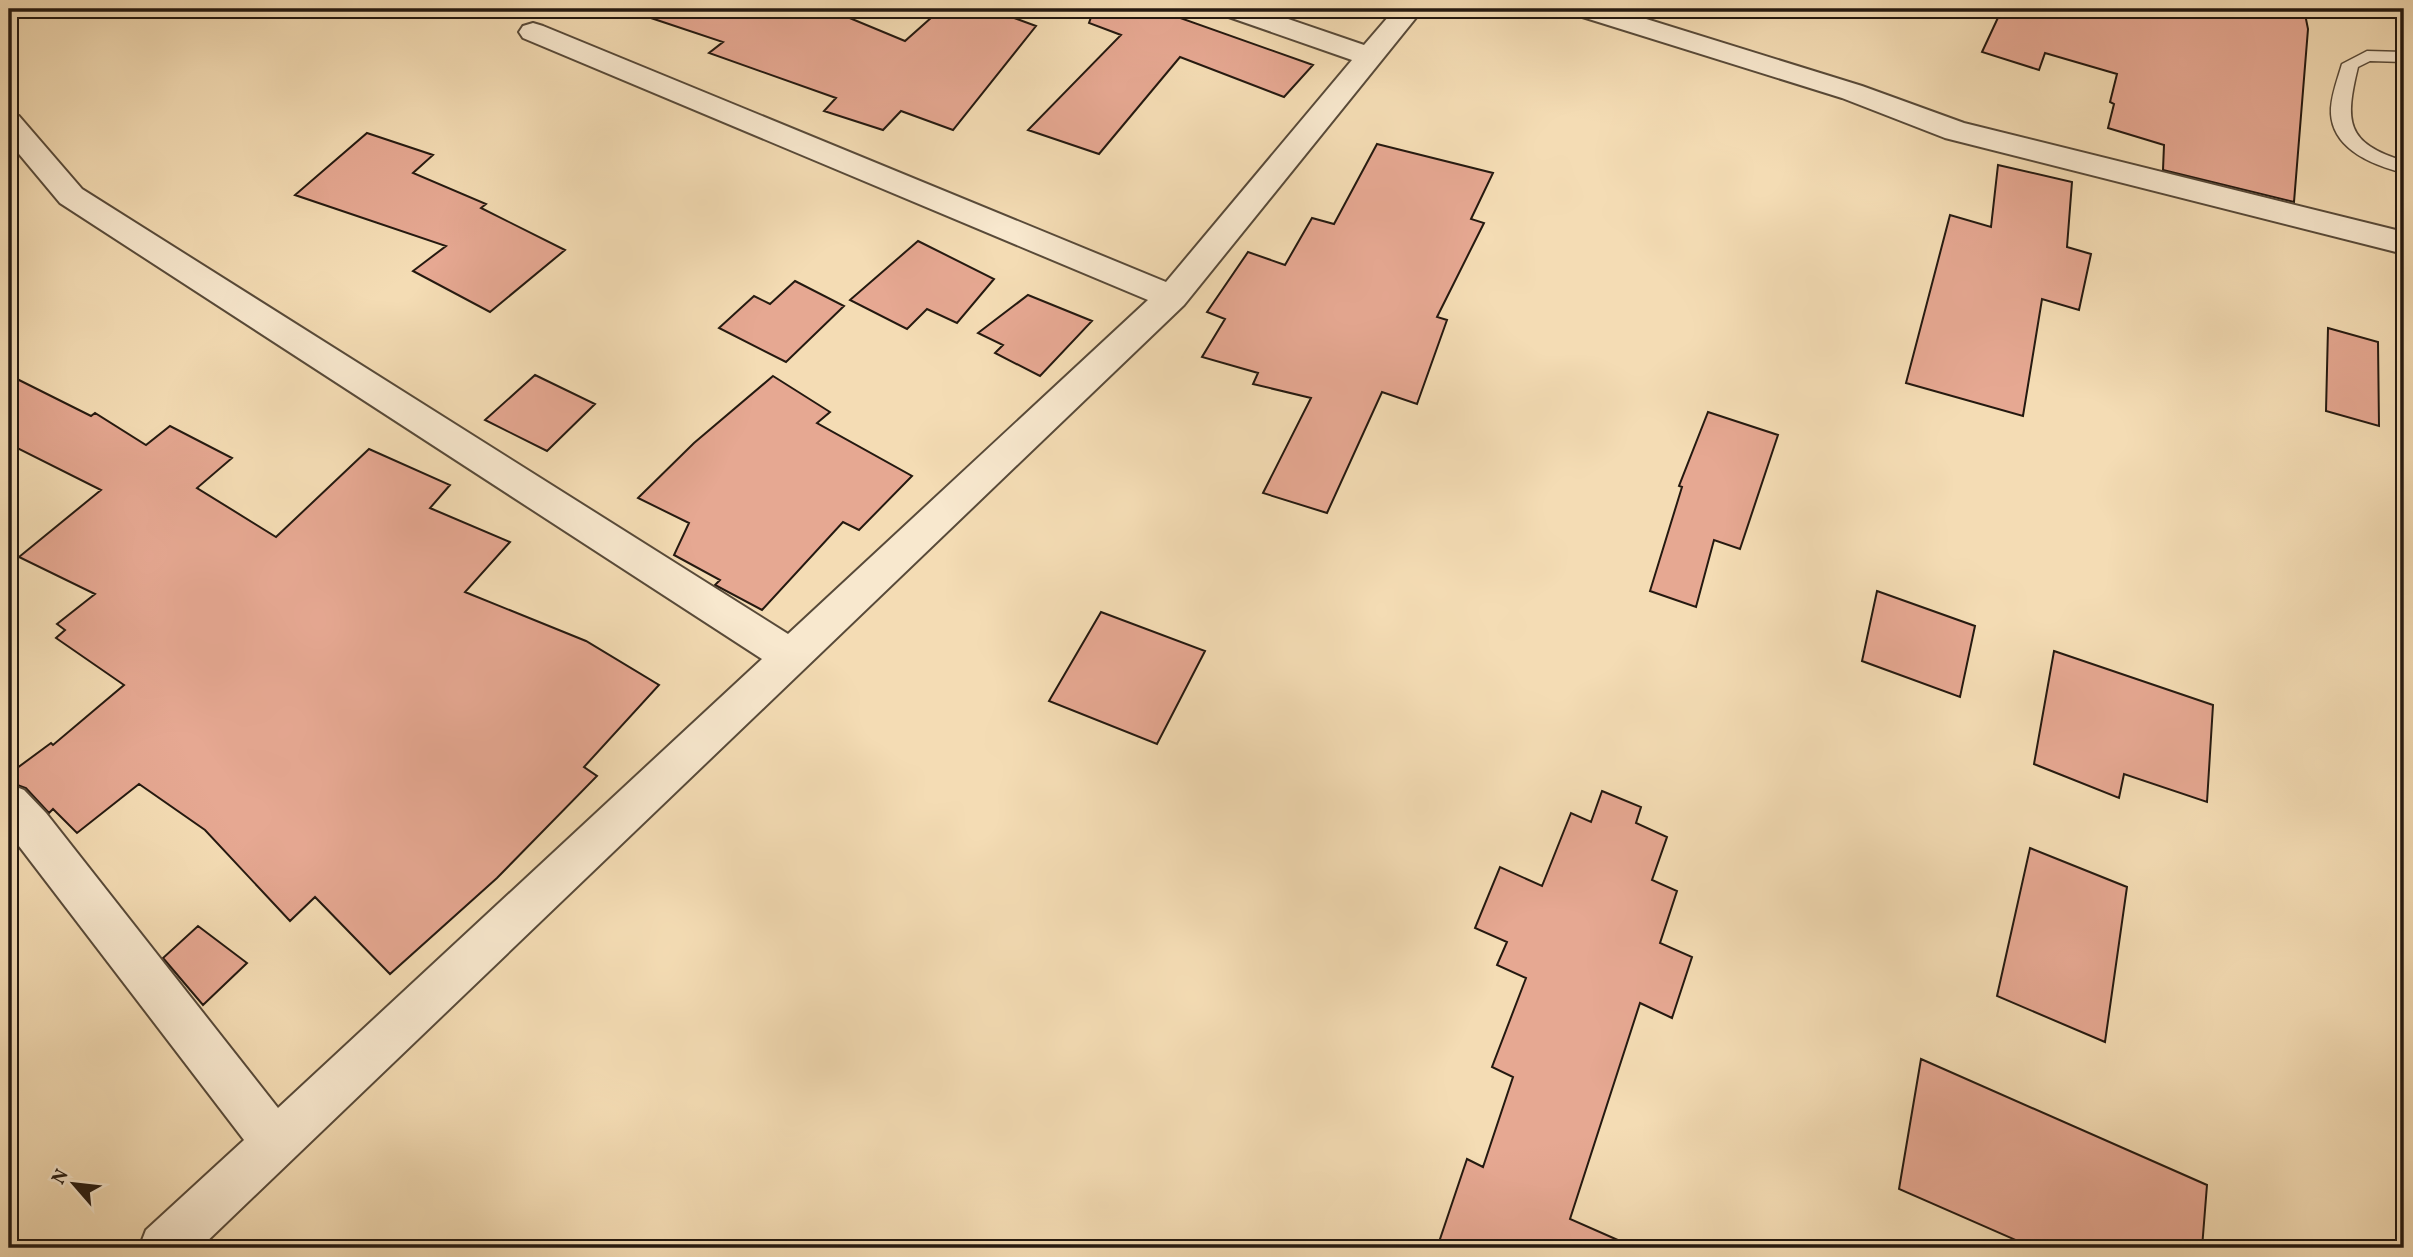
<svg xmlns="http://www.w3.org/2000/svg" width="2413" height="1257" viewBox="0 0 2413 1257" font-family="Vollkorn,serif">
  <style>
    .building { fill: #e6a892; stroke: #241910; stroke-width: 2 }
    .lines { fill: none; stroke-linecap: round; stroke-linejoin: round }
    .service-casing { stroke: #584a39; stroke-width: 3 }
    .minor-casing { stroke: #584a39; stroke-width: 4 }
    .service { fill: #f8e8ce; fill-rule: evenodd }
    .minor { fill: #f8e8ce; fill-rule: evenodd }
  </style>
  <rect width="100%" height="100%" fill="#f4dcb4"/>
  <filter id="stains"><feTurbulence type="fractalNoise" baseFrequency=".00286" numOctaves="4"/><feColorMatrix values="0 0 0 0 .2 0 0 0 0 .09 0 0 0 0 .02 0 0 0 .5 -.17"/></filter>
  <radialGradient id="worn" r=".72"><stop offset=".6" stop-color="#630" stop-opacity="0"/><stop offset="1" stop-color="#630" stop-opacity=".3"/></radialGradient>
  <!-- building -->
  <path class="building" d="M647 9H828L905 41 941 9H990L1036 26 953 130 901 111 883 130 824 111 836 98 709 53 723 42 645 16Z
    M1094 9H1155L1313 65 1284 97 1180 57 1099 154 1028 130 1121 35 1089 23Z
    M2002 9H2304L2308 29 2294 202 2163 170 2164 145 2108 128 2114 104 2110 102 2117 74 2045 53 2039 70 1982 52Z
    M367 133 433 155 413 173 486 204 481 208 565 250 490 312 413 271 446 246 295 195Z
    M1377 144 1493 173 1471 219 1484 223 1437 317 1447 320 1417 404 1382 392 1327 513 1263 493 1311 398 1253 384 1258 373 1202 357 1225 319 1207 312 1248 252 1285 265 1312 218 1334 224Z
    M1998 165 2072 182 2067 247 2091 254 2079 310 2042 299 2023 416 1906 383 1950 215 1991 227Z
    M918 241 994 279 957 323 927 309 907 329 850 300Z
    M795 281 844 306 786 362 719 328 754 296 770 304Z
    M1028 295 1092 321 1040 376 995 353 1003 345 978 333Z
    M2328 328 2378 342 2379 426 2326 411Z
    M9 375 91 416 95 413 146 445 170 426 232 458 197 488 276 537 369 449 450 485 430 508 510 542 465 592 586 641 659 685 584 767 597 776 497 878 390 974 315 897 290 921 205 830 139 784 77 833 53 809 49 813 26 788 9 782V774L51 743 53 745 124 685 56 638 65 630 57 624 95 594 19 557 101 490 9 444Z
    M535 375 595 404 547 451 485 420Z
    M773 376 830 412 817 423 912 476 859 530 843 522 762 610 715 585 720 580 674 555 689 523 638 498 694 443Z
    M1708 412 1778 435 1740 549 1714 540 1696 607 1650 591 1682 487 1679 486Z
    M1877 591 1975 626 1960 697 1862 661Z
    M1101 612 1205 651 1157 744 1049 701Z
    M2054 651 2213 705 2207 802 2124 774 2119 798 2034 764Z
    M1602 791 1641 807 1636 823 1667 837 1652 880 1677 891 1660 943 1692 957 1672 1018 1640 1003 1570 1219 1636 1248H1437L1467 1159 1483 1167 1513 1077 1492 1067 1526 978 1497 965 1507 942 1475 928 1500 867 1542 886 1571 813 1591 822Z
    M2030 848 2127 887 2105 1042 1997 996Z
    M198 926 247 963 203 1005 163 958Z
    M1921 1059 2207 1185 2202 1248H2034L1899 1189Z"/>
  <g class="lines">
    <defs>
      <path id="service" d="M2367 51 2404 52V62L2370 61 2358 67C2345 121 2345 143 2404 161V173C2372 165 2329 148 2331 108 2332 93 2338 78 2342 64Z"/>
      <path id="minor" d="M1219 9H1259L1364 45 1395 9H1423L1184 305 200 1248H139L146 1230 244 1140 9 833V784L24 790 46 813 278 1108 762 659 60 203 9 142V114L19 116 82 189 788 634 1148 300 523 38 519 32 523 26 533 23 543 26 1166 282 1352 60 1223 15Z
        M1572 9H1614L1862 86 1964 123 2404 232V254L1945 138 1842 98 1576 15Z"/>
    </defs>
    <!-- service casing -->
    <use href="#service" class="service-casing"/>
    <!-- minor casing -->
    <use href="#minor" class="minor-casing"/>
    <!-- service -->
    <use href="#service" class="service"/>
    <!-- minor -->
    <use href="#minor" class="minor"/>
  </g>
  <!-- margin -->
  <rect width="2413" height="1257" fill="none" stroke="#f4dcb4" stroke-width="35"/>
  <rect x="10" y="10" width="2392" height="1236" fill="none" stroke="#241910" stroke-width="3.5"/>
  <rect x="18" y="18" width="2378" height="1222" fill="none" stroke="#241910" stroke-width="2"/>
  <!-- north arrow -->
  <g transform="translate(74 1184) rotate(298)" stroke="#f8e8ce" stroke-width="5" paint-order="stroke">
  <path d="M0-5L12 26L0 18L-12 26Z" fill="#241910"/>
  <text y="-10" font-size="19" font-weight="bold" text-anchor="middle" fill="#241910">N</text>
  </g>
  <rect width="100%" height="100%" filter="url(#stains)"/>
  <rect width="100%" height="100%" fill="url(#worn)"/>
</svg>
